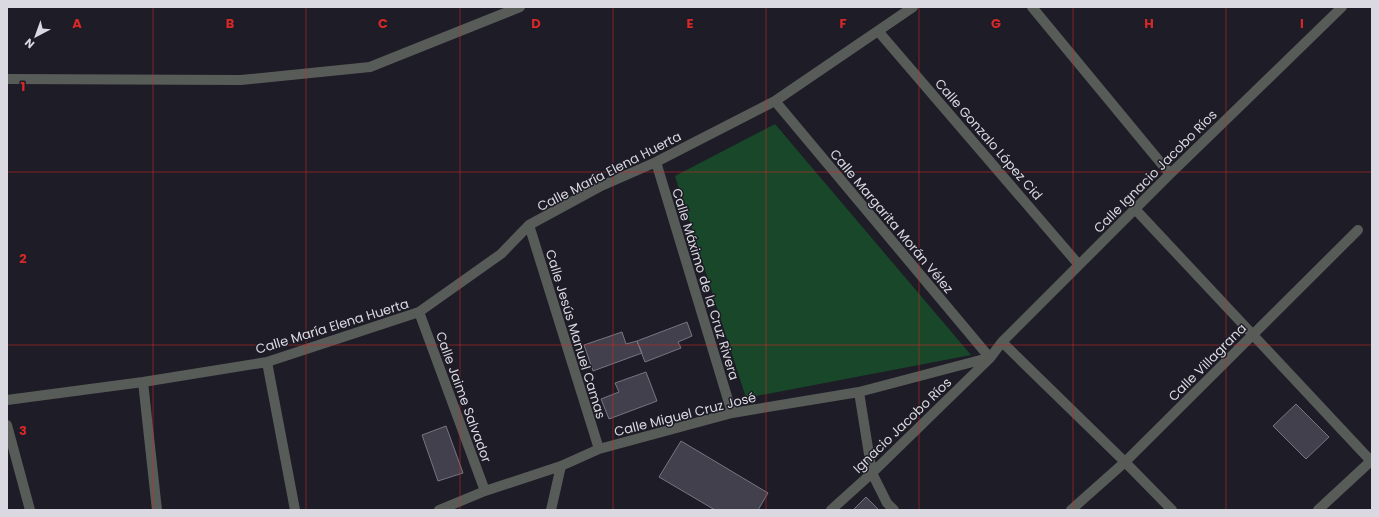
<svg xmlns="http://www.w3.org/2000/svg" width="1379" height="517" viewBox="0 0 1379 517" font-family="Poppins,sans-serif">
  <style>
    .green { fill: #184829 }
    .building { fill: #42404c; stroke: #777582 }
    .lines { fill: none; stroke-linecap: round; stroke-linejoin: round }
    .minor { stroke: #575c58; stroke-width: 10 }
    .grid { fill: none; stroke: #d62828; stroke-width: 1; stroke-opacity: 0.55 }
    .labels { text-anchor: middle; stroke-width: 3; stroke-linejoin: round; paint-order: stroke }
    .street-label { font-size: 13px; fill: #dad8e0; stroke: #1e1c26 }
    .grid-label { font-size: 13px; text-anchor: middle; font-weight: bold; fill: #d62828; stroke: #1e1c26; stroke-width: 3; stroke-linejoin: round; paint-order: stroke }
  </style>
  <rect width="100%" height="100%" fill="#1e1c26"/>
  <!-- green -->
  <path class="green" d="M775 124 971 355 746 398 675 176Z"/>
  <!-- building -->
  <path class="building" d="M687 322 692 336 678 342 681 348 645 362 637 341Z
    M622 332 626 344 637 341 642 353 593 371 584 345Z
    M646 372 657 401 609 419 601 399 619 392 615 383Z
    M1296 404 1329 437 1306 459 1273 426Z
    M446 426 463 473 438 481 422 435Z
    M681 441 768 493 758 510H715L659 477Z
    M866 497 879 510H853Z"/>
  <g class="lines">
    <!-- minor -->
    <path class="minor" d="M1032 7 1170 174
      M878 31 1079 265
      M7 79 241 80 370 67 520 7
      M775 101 990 358
      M656 162 732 413
      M1135 209 1371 461
      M529 225 599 449
      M419 312 485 491
      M1002 342 1125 462 1172 510
      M267 362 295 510
      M143 382 157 510
      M859 392 872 473 887 503 894 510
      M7 400 143 382 267 362 419 312 501 254 529 225 599 187 656 162 775 101 913 7
      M7 425 30 510
      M439 510 485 491 561 466 599 449 732 413 859 392 988 358
      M551 510 561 466
      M831 510 872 473 990 358 1002 342 1170 174 1342 7
      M1071 510 1125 462 1358 230
      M1318 510 1372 460"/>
  </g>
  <!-- grid -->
  <path class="grid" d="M153 7V510M306 7V510M460 7V510M613 7V510M766 7V510M919 7V510M1073 7V510M1226 7V510M7 172H1372M7 345H1372"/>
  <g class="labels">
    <!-- street labels -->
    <g class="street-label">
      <text transform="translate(989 139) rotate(49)" y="5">Calle Gonzalo López Cid</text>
      <text transform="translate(609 171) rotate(-27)" y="5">Calle María Elena Huerta</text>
      <text transform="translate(1155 171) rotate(-45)" y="5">Calle Ignacio Jacobo Ríos</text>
      <text transform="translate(892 221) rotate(50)" y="5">Calle Margarita Morán Vélez</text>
      <text transform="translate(706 284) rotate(73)" y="5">Calle Máximo de la Cruz Rivera</text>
      <text transform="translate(332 326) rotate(-17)" y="5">Calle María Elena Huerta</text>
      <text transform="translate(576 334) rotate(73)" y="5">Calle Jesús Manuel Camas</text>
      <text transform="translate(1207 362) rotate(-45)" y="5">Calle Villagrana</text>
      <text transform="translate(464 397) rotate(70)" y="5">Calle Jaime Salvador</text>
      <text transform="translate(685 414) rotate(-14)" y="5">Calle Miguel Cruz José</text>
      <text transform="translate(902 425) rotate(-44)" y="5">Ignacio Jacobo Ríos</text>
    </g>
  </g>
  <g class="grid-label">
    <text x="77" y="28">A</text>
    <text x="230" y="28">B</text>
    <text x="383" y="28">C</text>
    <text x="536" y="28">D</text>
    <text x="690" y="28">E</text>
    <text x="843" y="28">F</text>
    <text x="996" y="28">G</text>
    <text x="1149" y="28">H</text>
    <text x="1302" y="28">I</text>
    <text x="23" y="91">1</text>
    <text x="23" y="263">2</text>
    <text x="23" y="435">3</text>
  </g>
  <!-- border -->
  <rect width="1379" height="517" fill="none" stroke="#dad8e0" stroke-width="16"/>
  <!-- north arrow -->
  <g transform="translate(36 36) rotate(221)" stroke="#1e1c26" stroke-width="3" paint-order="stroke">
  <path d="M0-3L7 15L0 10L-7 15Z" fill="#dad8e0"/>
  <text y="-6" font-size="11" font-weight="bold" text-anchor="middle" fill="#dad8e0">N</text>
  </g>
</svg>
